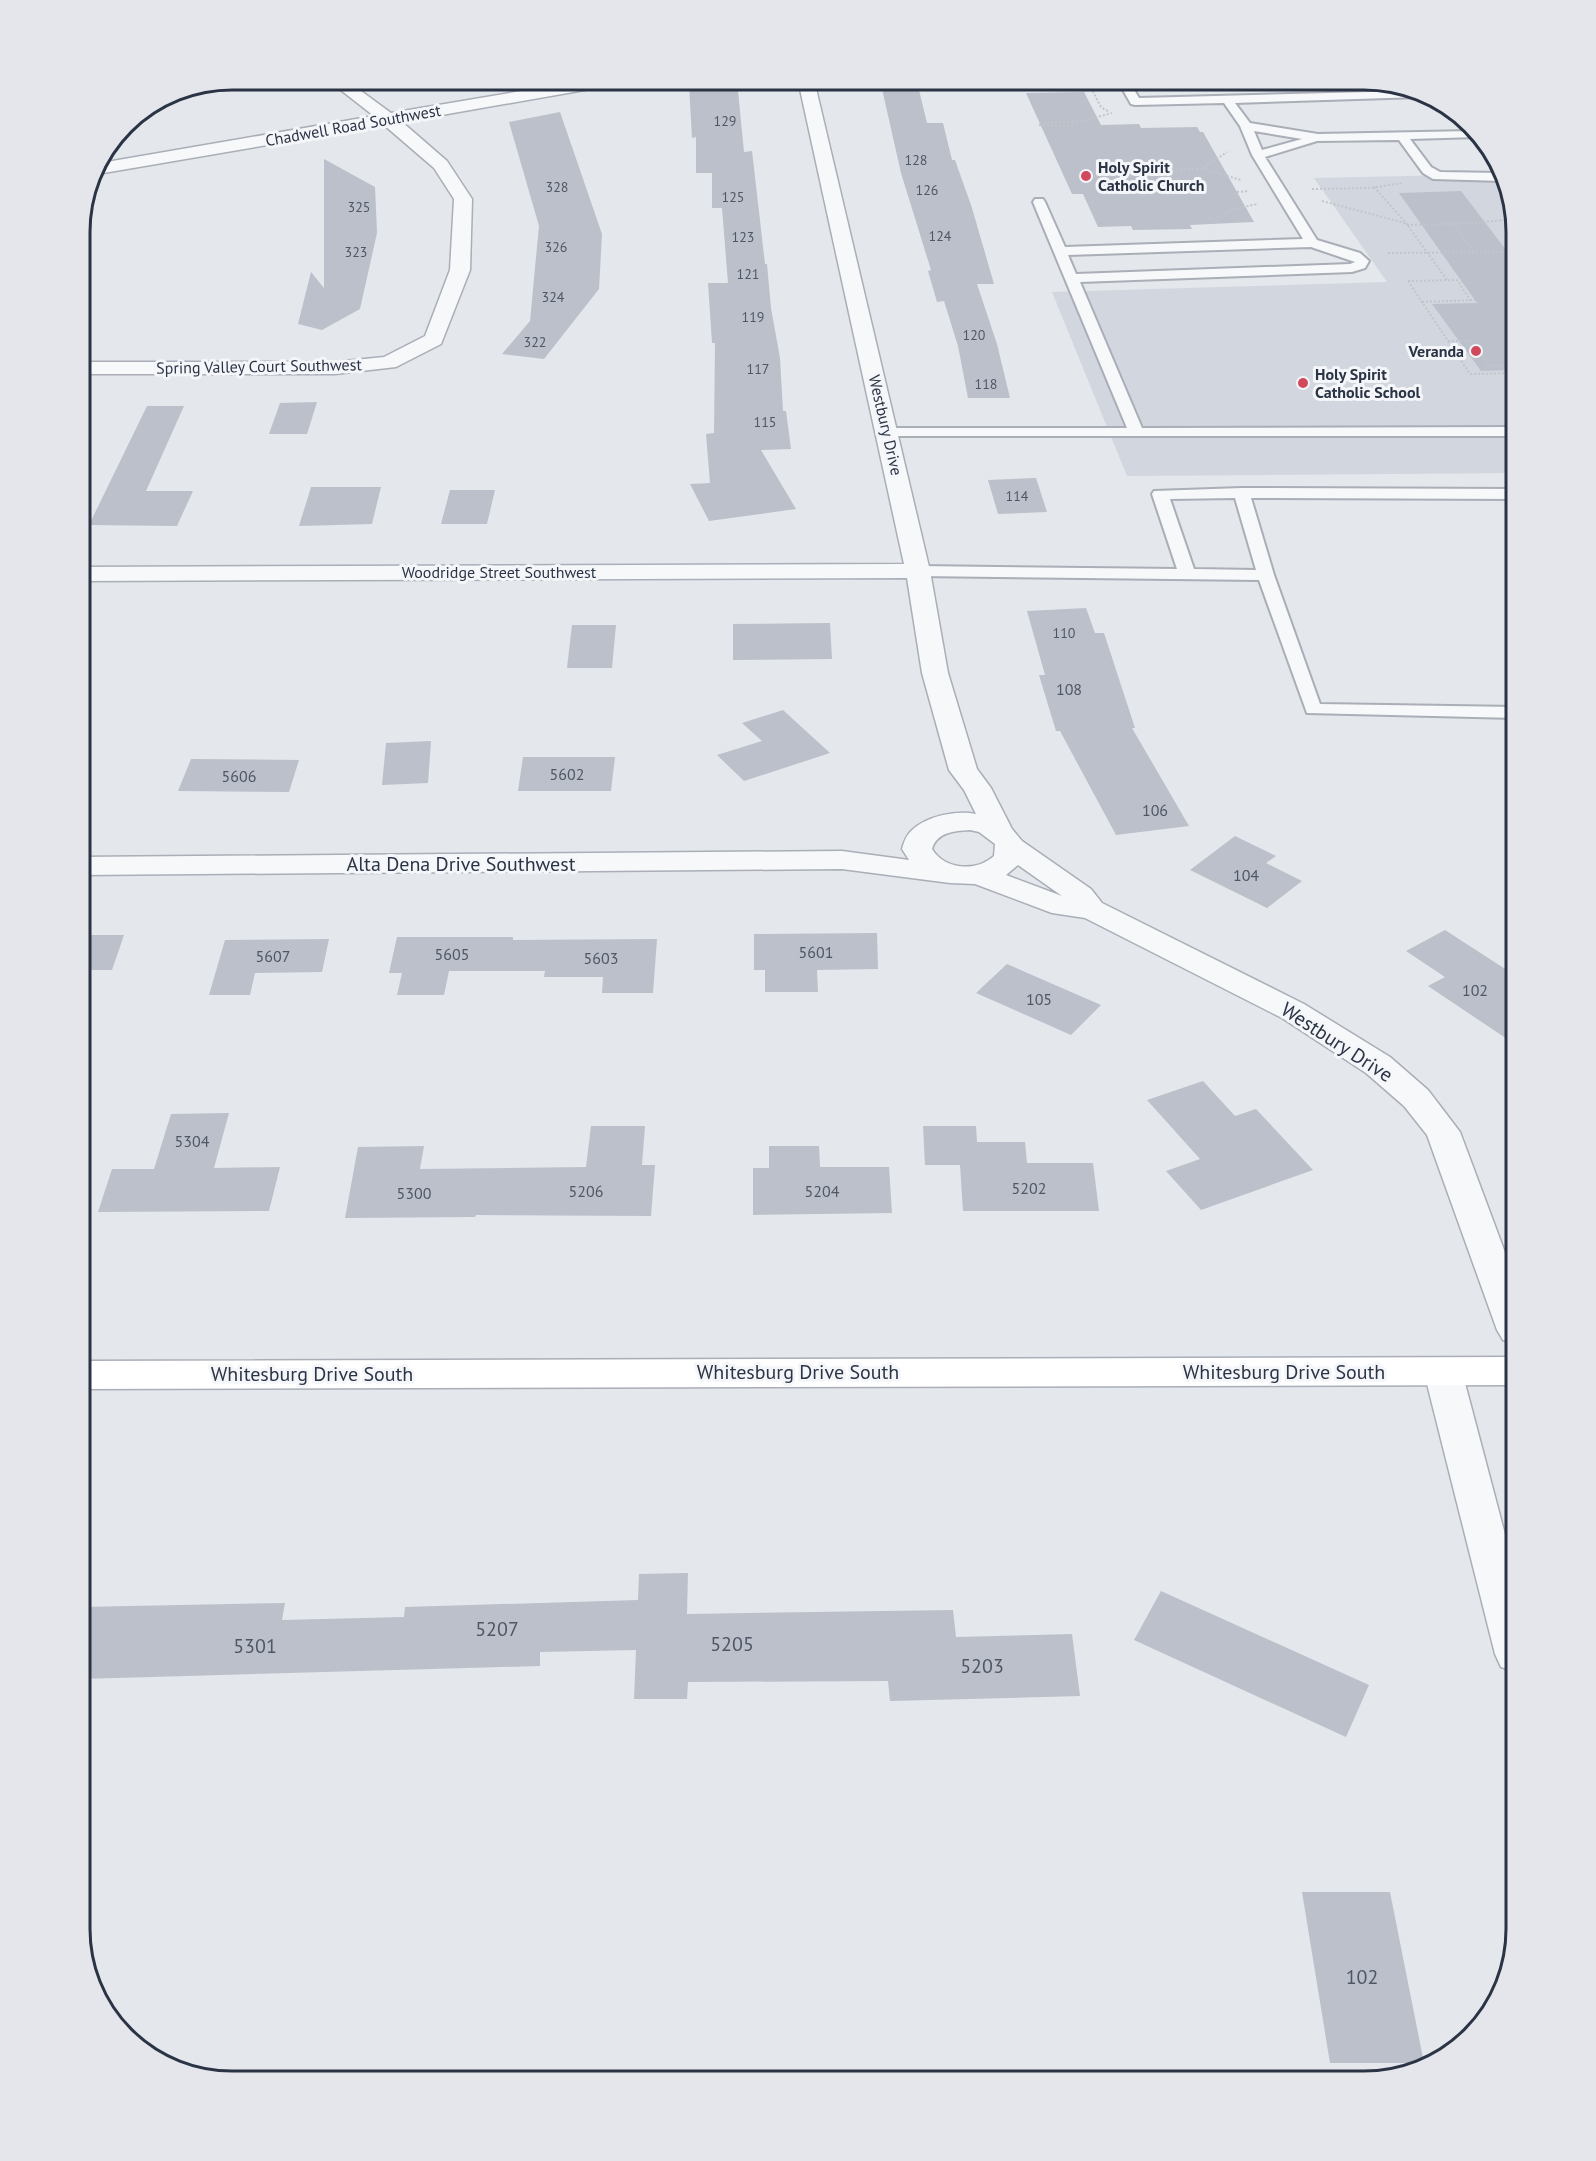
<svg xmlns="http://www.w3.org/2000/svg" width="1596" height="2161" viewBox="0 0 1596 2161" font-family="'PT Sans',sans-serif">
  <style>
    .built { fill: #d2d6de }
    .building { fill: #bbc0ca }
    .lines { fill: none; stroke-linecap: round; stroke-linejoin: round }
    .service-casing { stroke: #a9aeb7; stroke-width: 4 }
    .minor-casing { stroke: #a9aeb7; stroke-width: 3 }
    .secondary-casing { stroke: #a9aeb7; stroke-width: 3 }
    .path { stroke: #c2c5cb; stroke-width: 2; stroke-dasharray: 2 2; stroke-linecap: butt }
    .service { fill: #f7f8fa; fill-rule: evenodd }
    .minor { fill: #f7f8fa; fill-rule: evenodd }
    .secondary { fill: #fff; fill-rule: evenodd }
    .poi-dot { fill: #d1495b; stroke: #f4f6f9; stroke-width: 2 }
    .labels { text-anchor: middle; stroke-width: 6; stroke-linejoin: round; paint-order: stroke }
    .far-number-label { font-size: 14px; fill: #4f5766 }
    .far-street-label { font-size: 16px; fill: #2b3445; stroke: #f4f6f9 }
    .far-poi-label { font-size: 16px; font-weight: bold; fill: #2b3445; stroke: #f4f6f9; text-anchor: start }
    .number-label { font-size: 16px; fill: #4f5766 }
    .street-label { font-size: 20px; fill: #2b3445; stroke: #f4f6f9 }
    .near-number-label { font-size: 20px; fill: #4f5766 }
    .rim { fill: none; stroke: #2b3445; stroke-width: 3 }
  </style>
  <rect width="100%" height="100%" fill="#e4e7ec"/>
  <!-- built -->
  <path class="built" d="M1247 80H1374L1380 82 1250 84Z
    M1501 174 1516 232V473L1127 476 1052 292 1387 282 1314 178Z"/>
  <!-- building -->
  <path class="building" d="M723 80 738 91 744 152 752 151 765 264H767L771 308 780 358 783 411H786L791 449 761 450 796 509 709 521 690 484 710 483 706 434 714 433 715 343H712L708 283H728L722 208H712V173H696V137L692 138 689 85Z
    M880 80H911L913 90H919L927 123H943L952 160H955L972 208 994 284H977L997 344 1010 398H968L958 346 944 301 937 302 928 271 931 270 901 173Z
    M1084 92 1101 125 1139 124 1141 128 1197 127 1200 132H1203L1254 222 1190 225 1192 229 1133 230 1131 226 1098 227 1083 194H1072L1026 93Z
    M560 112 602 234 599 289 544 359 502 354 530 321 539 226 509 122Z
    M324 159 375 187 377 233 360 309 322 330 298 324 311 272 324 288Z
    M1461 191 1516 263V370L1481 371 1432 304 1477 303 1399 193Z
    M317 402 307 434H269L280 403Z
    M147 406H184L146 491H193L177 526 89 525Z
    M1036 478 1047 512 998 514 988 480Z
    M311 487H381L372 524 299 526Z
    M450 490H495L487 524H441Z
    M1086 608 1095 633H1104L1135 728H1132L1189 826 1116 835 1060 731H1056L1039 675H1045L1027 611Z
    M830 623 832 659 733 660V624Z
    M572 625H616L612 668H567Z
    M783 710 830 753 744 781 717 755 762 741 742 723Z
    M431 741 428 783 382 785 386 743Z
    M523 757H615L611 791H518Z
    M191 759 299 760 289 792 178 791Z
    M1235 836 1276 856 1266 863 1302 881 1267 908 1190 870Z
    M1445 930 1516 976V1045L1428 986 1445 977 1406 951Z
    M877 933 878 969 817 970 818 992H765V970H754V934Z
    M80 935H124L112 970H80Z
    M397 937H513V940L657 939 653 993H602L603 977H544L545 971H449L444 995H397L402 973H389Z
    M329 939 322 972 255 973 250 995H209L225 940Z
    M1007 964 1101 1005 1071 1035 976 993Z
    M1203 1081 1235 1116 1256 1109 1313 1170 1201 1210 1166 1171 1200 1159 1147 1100Z
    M229 1113 214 1168 280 1167 269 1211 98 1212 112 1169H154L171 1114Z
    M591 1126H645L642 1165H655L651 1216 476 1215 475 1217 345 1218 358 1147 424 1146 420 1169 586 1167Z
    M923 1126H976L977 1142H1025L1027 1163H1093L1099 1211H963L960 1165H925Z
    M769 1146H819L820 1167H889L892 1213 753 1215V1168H769Z
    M688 1573 687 1614 953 1610 956 1637 1072 1634 1080 1696 890 1701 888 1681 688 1682 687 1699H634L636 1650 540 1652V1666L80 1679V1607L285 1603 282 1620 404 1617 405 1607 638 1600 639 1574Z
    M1161 1591 1369 1685 1346 1737 1134 1640Z
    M1302 1892H1390L1424 2063H1330Z"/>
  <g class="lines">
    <defs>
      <path id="service" d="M1121 81H1129L1139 98 1410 91 1425 95 1420 97 1235 103 1250 123 1318 134 1471 131 1478 137 1410 139 1431 167 1440 172 1501 173 1503 181 1433 179 1423 173 1399 140 1317 141 1265 157 1317 240 1360 253 1369 261 1365 268 1352 272 1080 282 1142 428 1516 427V436H883L880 433 883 430 888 428H1127L1033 202 1035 199H1043L1045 202 1065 247 1303 239 1252 155 1240 126 1224 103 1135 105 1131 104 1119 83ZM1254 131 1302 139 1262 150ZM1311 247 1355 262 1350 264 1076 274 1068 255Z
        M1242 488 1516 489V499L1251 498 1274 575 1320 704 1516 707V718L1307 713 1259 580 918 576 910 571 918 566 1177 569 1152 494 1154 491ZM1235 498 1256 570 1194 569 1170 499Z"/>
      <path id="minor" d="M328 80H346L391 113 587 80H621L613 85 402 122 447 161 472 199 470 270 441 344 396 367 335 374H80V362H335L384 357 425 336 450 270 454 199 434 168 384 125 92 175 95 164 374 116Z
        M798 80H814L930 571 948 673 977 769 991 788 1012 829 1022 841 1091 889 1102 903 1304 1004 1390 1057 1428 1090 1460 1132 1516 1282V1344L1503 1340 1497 1330 1427 1135 1404 1106 1366 1073 1282 1018 1085 918 1052 913 975 884 950 883 842 869 80 875V857L842 851 909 860 902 849C904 842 906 836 911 831 926 816 956 810 976 814L964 790 949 770 922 673 907 578 80 581V567L904 564ZM970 830 979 832 995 844 994 856C976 872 945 870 932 849 937 832 954 831 970 830ZM1018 865 1062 896 1006 875Z
        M1443 1358 1456 1362 1462 1372 1516 1576V1672L1501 1667 1495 1654 1424 1372 1430 1362Z"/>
      <path id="secondary" d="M1516 1357V1385L80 1389V1361Z"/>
    </defs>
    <!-- service casing -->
    <use href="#service" class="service-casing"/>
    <!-- minor casing -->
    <use href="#minor" class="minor-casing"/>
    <!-- secondary casing -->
    <use href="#secondary" class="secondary-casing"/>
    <!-- path -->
    <path class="path" d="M1089 84 1101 107 1109 112
      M1073 126 1040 125 1039 123 1083 121 1112 113
      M1160 158 1174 184
      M1203 168 1227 152
      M1108 171 1203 169 1241 180
      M1374 187 1406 223 1447 280
      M1312 189 1370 188 1403 183
      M1237 192 1249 191
      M1322 201 1405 223
      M1205 217 1213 219
      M1213 219 1235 209 1257 204
      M1451 221 1475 254
      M1407 225 1476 223 1513 219
      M1388 253 1516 252
      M1408 281 1470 374 1516 373
      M1408 281 1457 280 1471 301
      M1422 302 1475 300
      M1448 341H1471L1489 366 1516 365"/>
    <!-- service -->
    <use href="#service" class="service"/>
    <!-- minor -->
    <use href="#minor" class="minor"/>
    <!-- secondary -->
    <use href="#secondary" class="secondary"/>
  </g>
  <!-- markers -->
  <g class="poi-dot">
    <circle cx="1086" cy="176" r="6"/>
    <circle cx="1476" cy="351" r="6"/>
    <circle cx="1303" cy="383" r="6"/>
  </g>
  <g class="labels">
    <!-- far-number labels -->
    <g class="far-number-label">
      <text x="725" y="126">129</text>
      <text x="916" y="165">128</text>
      <text x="557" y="192">328</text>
      <text x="927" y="195">126</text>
      <text x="733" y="202">125</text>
      <text x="359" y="212">325</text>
      <text x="940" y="241">124</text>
      <text x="743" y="242">123</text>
      <text x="556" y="252">326</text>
      <text x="356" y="257">323</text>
      <text x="748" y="279">121</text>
      <text x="553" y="302">324</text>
      <text x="753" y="322">119</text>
      <text x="974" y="340">120</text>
      <text x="535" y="347">322</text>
      <text x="758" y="374">117</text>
      <text x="986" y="389">118</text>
      <text x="765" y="427">115</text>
      <text x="1017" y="501">114</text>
      <text x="1064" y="638">110</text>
    </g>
    <!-- far-street labels -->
    <g class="far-street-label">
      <text transform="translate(353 125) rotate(-10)" y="6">Chadwell Road Southwest</text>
      <text transform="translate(259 366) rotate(-1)" y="6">Spring Valley Court Southwest</text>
      <text transform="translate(886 425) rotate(77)" y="6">Westbury Drive</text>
      <text x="499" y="578">Woodridge Street Southwest</text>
    </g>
    <!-- far-poi labels -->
    <g class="far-poi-label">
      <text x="1098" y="173">Holy Spirit<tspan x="1098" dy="18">Catholic Church</tspan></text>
      <text x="1464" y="357" text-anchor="end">Veranda</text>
      <text x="1315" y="380">Holy Spirit<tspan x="1315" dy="18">Catholic School</tspan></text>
    </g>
    <!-- number labels -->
    <g class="number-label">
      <text x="1069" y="695">108</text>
      <text x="567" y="780">5602</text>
      <text x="239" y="782">5606</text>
      <text x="1155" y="816">106</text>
      <text x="1246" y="881">104</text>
      <text x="816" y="958">5601</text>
      <text x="452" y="960">5605</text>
      <text x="273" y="962">5607</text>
      <text x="601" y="964">5603</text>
      <text x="1475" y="996">102</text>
      <text x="1039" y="1005">105</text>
      <text x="192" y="1147">5304</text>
      <text x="1029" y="1194">5202</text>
      <text x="586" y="1197">5206</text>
      <text x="822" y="1197">5204</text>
      <text x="414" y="1199">5300</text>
    </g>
    <!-- street labels -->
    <g class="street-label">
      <text x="461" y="871">Alta Dena Drive Southwest</text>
      <text transform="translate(1337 1042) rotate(33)" y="7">Westbury Drive</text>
      <text x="798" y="1379">Whitesburg Drive South</text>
      <text x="1284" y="1379">Whitesburg Drive South</text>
      <text x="312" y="1381">Whitesburg Drive South</text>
    </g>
    <!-- near-number labels -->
    <g class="near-number-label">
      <text x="497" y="1636">5207</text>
      <text x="732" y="1651">5205</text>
      <text x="255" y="1653">5301</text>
      <text x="982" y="1673">5203</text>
      <text x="1362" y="1984">102</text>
    </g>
  </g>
  <!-- crop -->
  <path d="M0 0H1596V2161H0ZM232 90H1364A142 142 0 0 1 1506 232V1929A142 142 0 0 1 1364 2071H232A142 142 0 0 1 90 1929V232A142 142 0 0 1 232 90Z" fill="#e4e6eb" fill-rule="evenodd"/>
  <path class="rim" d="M232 90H1364A142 142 0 0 1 1506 232V1929A142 142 0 0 1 1364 2071H232A142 142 0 0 1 90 1929V232A142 142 0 0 1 232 90Z"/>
</svg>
